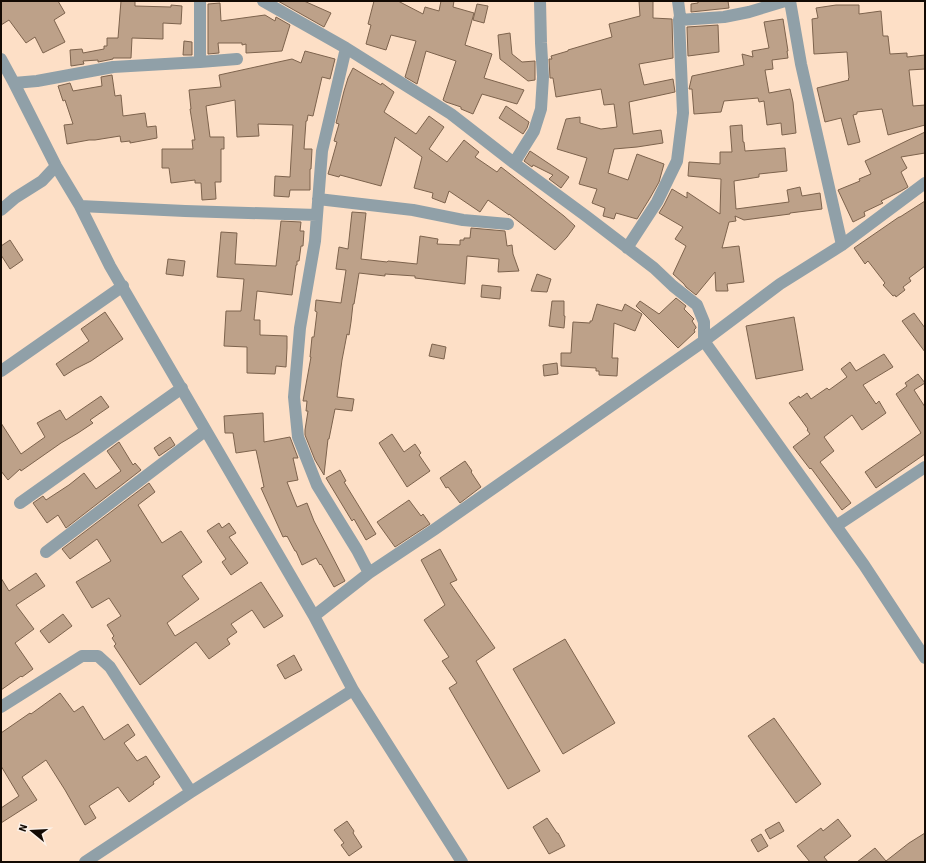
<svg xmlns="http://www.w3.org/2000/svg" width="926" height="863" viewBox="0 0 926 863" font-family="'Source Sans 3',sans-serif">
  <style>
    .building { fill: #bda189; stroke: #7d634d }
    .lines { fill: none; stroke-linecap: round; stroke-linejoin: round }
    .minor { stroke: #90a0a8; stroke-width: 12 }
  </style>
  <rect width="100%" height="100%" fill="#fddfc6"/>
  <!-- building -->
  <path class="building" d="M1 1H58L65 13 54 20 65 42 43 53 35 37 26 43 9 20 1 25Z
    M121 1H135V6L171 7V5L182 6 181 24 163 23V39L132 38 131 58H113V59L98 62V60L83 61 84 64 71 66 70 50 82 49 83 53 104 49V46H107V38H118Z
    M278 1H304L331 13 324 27Z
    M374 1H398L423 14 425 7 439 11 441 1H454L453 7 474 13 465 45 492 54 484 78 524 90 517 104 482 94 473 114 461 109V107L446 102 443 100 456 61 426 51 417 84 405 77 416 41 391 35 386 50 366 44 371 25 368 24Z
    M639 1H653V18L672 19 673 58 639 64 644 85 673 79 675 92 629 102 633 134 661 130 663 143 637 147 614 149 608 173 628 180 637 154 664 164 659 182 650 198 637 219 616 213 614 219 603 216 605 208 592 203 597 189 579 184 587 158 557 149 566 119 580 117V123L601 129 617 127 614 104 604 105 601 89 556 97 553 78H550L549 59H552L551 56 568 51V50L612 37 609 24 640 16Z
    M698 1H728L729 8 691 12V4L698 3Z
    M220 3 221 21 265 15 275 21 276 17 290 25 282 51 246 53V44L242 45V43H218L219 53 208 54V4Z
    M477 4 488 6 484 23 473 20Z
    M836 5H859V14L881 11 883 36H888L890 54 907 53V57L925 55V69L909 70 913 106 925 105V125L888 135 882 109 857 112V114L853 115 860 142 848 145 841 118 825 122 817 88 849 80 848 79 849 78 847 52 814 54 812 19 818 18 816 8Z
    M783 19 788 51H787L788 58 772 60 773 69 765 70 769 93 790 89 793 102 796 133 782 135 781 123 767 125 764 101 759 102 758 98 724 101 721 112 694 114 692 89H689L692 76 744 65 742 54 753 57 752 51 769 48 764 22Z
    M718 25 719 52 688 56 687 27Z
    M510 33 512 54 522 62 535 61V80L528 81 500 59 498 35Z
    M184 41 192 42V55H183Z
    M305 51 335 59 330 79 322 77 313 116 308 115 307 121H306L304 149H312L311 169H310V190H290L289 197 274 196 275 176 290 177 293 125 258 124 259 136 237 137 235 100 206 106 210 137H224V149H221V182H215L216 199 202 200 201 183H195V180L171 183 169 168H162V149H193L192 140H195L190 109H191L189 90 221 87 219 75 292 59 301 63Z
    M353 68 381 85 382 83 394 92 384 112 416 134 429 116 444 127 429 149 447 162 464 140 479 152 475 157 497 172 501 167 564 216 575 226 567 237 555 250 509 214V215L488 200 480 212 449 191 445 203 432 198 433 193 414 188 422 157 395 137 381 186 340 175 339 177 328 174 337 142 334 141 339 124 336 123 344 91 348 78Z
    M112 75 115 96 121 95 123 116 145 113 147 127 156 126 157 138 130 143V141L121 142 120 136 95 140H89L67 144 64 125 73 124 65 100 63 101 58 86 70 83 73 91 102 86 101 77Z
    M506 106 529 122 527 128 523 134 499 118Z
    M742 125 743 142H744L745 151 785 148 787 171 759 174V177L734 181 736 209 789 202 787 190 800 187 802 196 820 193 822 209 790 213V214L744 220 735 216 736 221 729 222 722 248 739 246 744 282 727 284 728 291H716L715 272 696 295 686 287 684 284 673 274 686 246 675 239 683 227 659 213 664 205 672 189 687 198V192L720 214 721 179 688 176 689 162 720 164V152H732L730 126Z
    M925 132V153L901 157 907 168 901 172 908 187 901 191 881 201 883 203 864 212 865 216 853 222 838 190 860 181 859 179 871 174 865 161Z
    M530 151 569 177 561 188 549 179 553 175 533 165 532 167 524 161Z
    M925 201V266L909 278 911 281 903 287 905 290 896 297 895 295 893 296 883 285 885 283 868 261 865 264 854 248 899 217H900Z
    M352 212 366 213 361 259 387 262 388 261 417 264 420 236 438 239 437 244 460 245V240H464V238H470L471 228 505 231 507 246 512 245 513 254 519 271 498 272 499 259 467 256 465 284 415 278V276L385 274V276L359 273 354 304H353L351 322 349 335 347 334 342 360 337 397 354 399 352 411 335 409 329 439H328L324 475 315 460 305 435V430L308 411H306L307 401H303L311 357H310L312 337H314L317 312 315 311 316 300 341 303 346 270 336 269 339 247 348 249Z
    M281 221 301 222 300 231H304L303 246H301L299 261H297V265H296L292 295 257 291 254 320H260V335L287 336V348L286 367 276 366 275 374 247 373V347L224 346 226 311H241L244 279 217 277 221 232 237 233 235 264 276 266Z
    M10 240 23 260 10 269 1 255V246Z
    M168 259 185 261 183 276 166 274Z
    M537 274 551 279 547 292 531 291Z
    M482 285 501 287 500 299 481 297Z
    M676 298 686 306 684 309 694 319 692 321 696 327V328L694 330 695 332 678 348 636 306 640 301 659 314Z
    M552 301H564V316H565L564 328 549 326Z
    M597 304 622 311 625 304 642 314 635 331 614 323 612 358H618L617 376 599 375V371H596V368L561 366V353H571L573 322 590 323V321H592Z
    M105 312 123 339 91 361 75 369 64 376 56 364 89 341 81 329Z
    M914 313 925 328V352L902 321Z
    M794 317 803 370 756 379 746 326Z
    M432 344 446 347 444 359 429 356Z
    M884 354 893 367 863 385 876 404 879 401 886 413 862 430 852 415 824 437 834 451 820 462 851 503 842 510 811 468 810 469 793 447 810 434 807 430 808 429 789 403 799 396 800 398 807 393 811 399 827 388 829 390 847 377 841 369 850 362 856 371Z
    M557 363 558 374 544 376 543 365Z
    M918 374 925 383 914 390 925 407V454L876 488 865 472 921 433 896 394 907 386 905 383Z
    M101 396 109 407 90 420 93 423 78 433 61 443 21 471 20 469 8 480 1 471V423L21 454 45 437 37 423 60 410 66 420Z
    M263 413 264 442 290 437 298 458H293L298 480 287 482 297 507 307 503 314 521 345 581 334 587 321 564 320 565 316 558 302 565 296 551H295L287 536 286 537V536L283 537 261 488 264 487 256 450 236 453 233 433H225L224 416Z
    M392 434 404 452 415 444 421 453 419 455 430 471 407 487 379 443Z
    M170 437 175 445 159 456 154 448Z
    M119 442 133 465 135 463 141 470 66 528 58 515 47 523 33 503 43 496 46 500 69 485 84 473 96 489 121 471 107 451Z
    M465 461 472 471 471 472 481 487 460 503 448 487 446 488 440 478Z
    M340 470 346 481 344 482 376 534 366 540 354 519 352 521 326 478Z
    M149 483 155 492 138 505 162 543 181 531 202 562 182 576 199 599 167 623 175 636 261 582 283 616 264 628 252 610 231 624 237 632 227 639 230 644 209 659 196 642 140 685 114 646 116 644 112 638 114 636 107 625 121 616 109 598 92 608 76 582 111 561 97 539 70 559 62 549Z
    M409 500 421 516 423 514 430 524 395 547 377 522Z
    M219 523 222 528 229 523 236 533 229 537 248 563 231 575 222 562 226 559 207 531Z
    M440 549 457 580 450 583 495 648 476 661 540 771 508 789 449 688 457 683 442 661 449 657 424 620 445 605 421 560Z
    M36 573 45 586 16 605 34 629 15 643 33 669 22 677 21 676 1 690V578L9 591Z
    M63 614 72 626 49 643 40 631Z
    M565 639 615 723 563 754 513 669Z
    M294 655 302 670 285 679 277 665Z
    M60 693 74 712 83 706 104 740 128 724 135 735 124 743 137 761 146 756 160 777 153 782 154 784 129 802 118 787 89 806 96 818 85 825 65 790 46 760 22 777 37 800 1 823V808L19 796 1 766V733L30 713 31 714Z
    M774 718 821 784 796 803 748 736Z
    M547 818 557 833H558L565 846 549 854 533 827Z
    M838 819 851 836 824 857 828 862H810L797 846 821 828 823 831Z
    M347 821 354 831 353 833 362 847 349 856 341 845 344 843 334 830Z
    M779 822 784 831 770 839 765 830Z
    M925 833V862H857L875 848 886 861 909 843Z
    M761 834 768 846 758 852 751 840Z"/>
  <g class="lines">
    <!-- minor -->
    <path class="minor" d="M200 1V62
      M263 1 346 48 451 114 514 163 586 216 654 268 673 286 697 305 704 322V341L864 565 925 658
      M790 1 801 64 842 245
      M679 20 724 17 749 12 785 1
      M1 59 14 83 56 166 80 206 110 266 314 616 353 690 462 862
      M14 83 37 81 113 67 200 62 237 59
      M514 163 534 131 541 109 543 77 541 43 540 1
      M318 199 413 210 463 220 508 224
      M80 206 185 211 317 215
      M1 210 15 198 42 181 56 166
      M627 248 657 202 677 161 683 113 679 20 680 16 678 1
      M1 371 123 286
      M20 503 182 388
      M836 526 925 467
      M46 552 205 431
      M369 573 435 529 704 341 780 284 842 245 925 183
      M314 616 369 573 357 550 317 485 298 437 294 397 300 328 315 241 322 151 346 48
      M1 707 82 656H98L110 667 191 792
      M85 862 191 792 353 690"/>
  </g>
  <!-- border -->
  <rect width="926" height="863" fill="none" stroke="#130a03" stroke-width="4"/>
  <!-- north arrow -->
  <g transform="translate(32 831) rotate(288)" stroke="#fcf0e6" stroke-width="3" paint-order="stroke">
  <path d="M0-3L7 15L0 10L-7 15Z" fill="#130a03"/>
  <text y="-6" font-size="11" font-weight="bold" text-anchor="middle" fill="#130a03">N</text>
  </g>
</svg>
